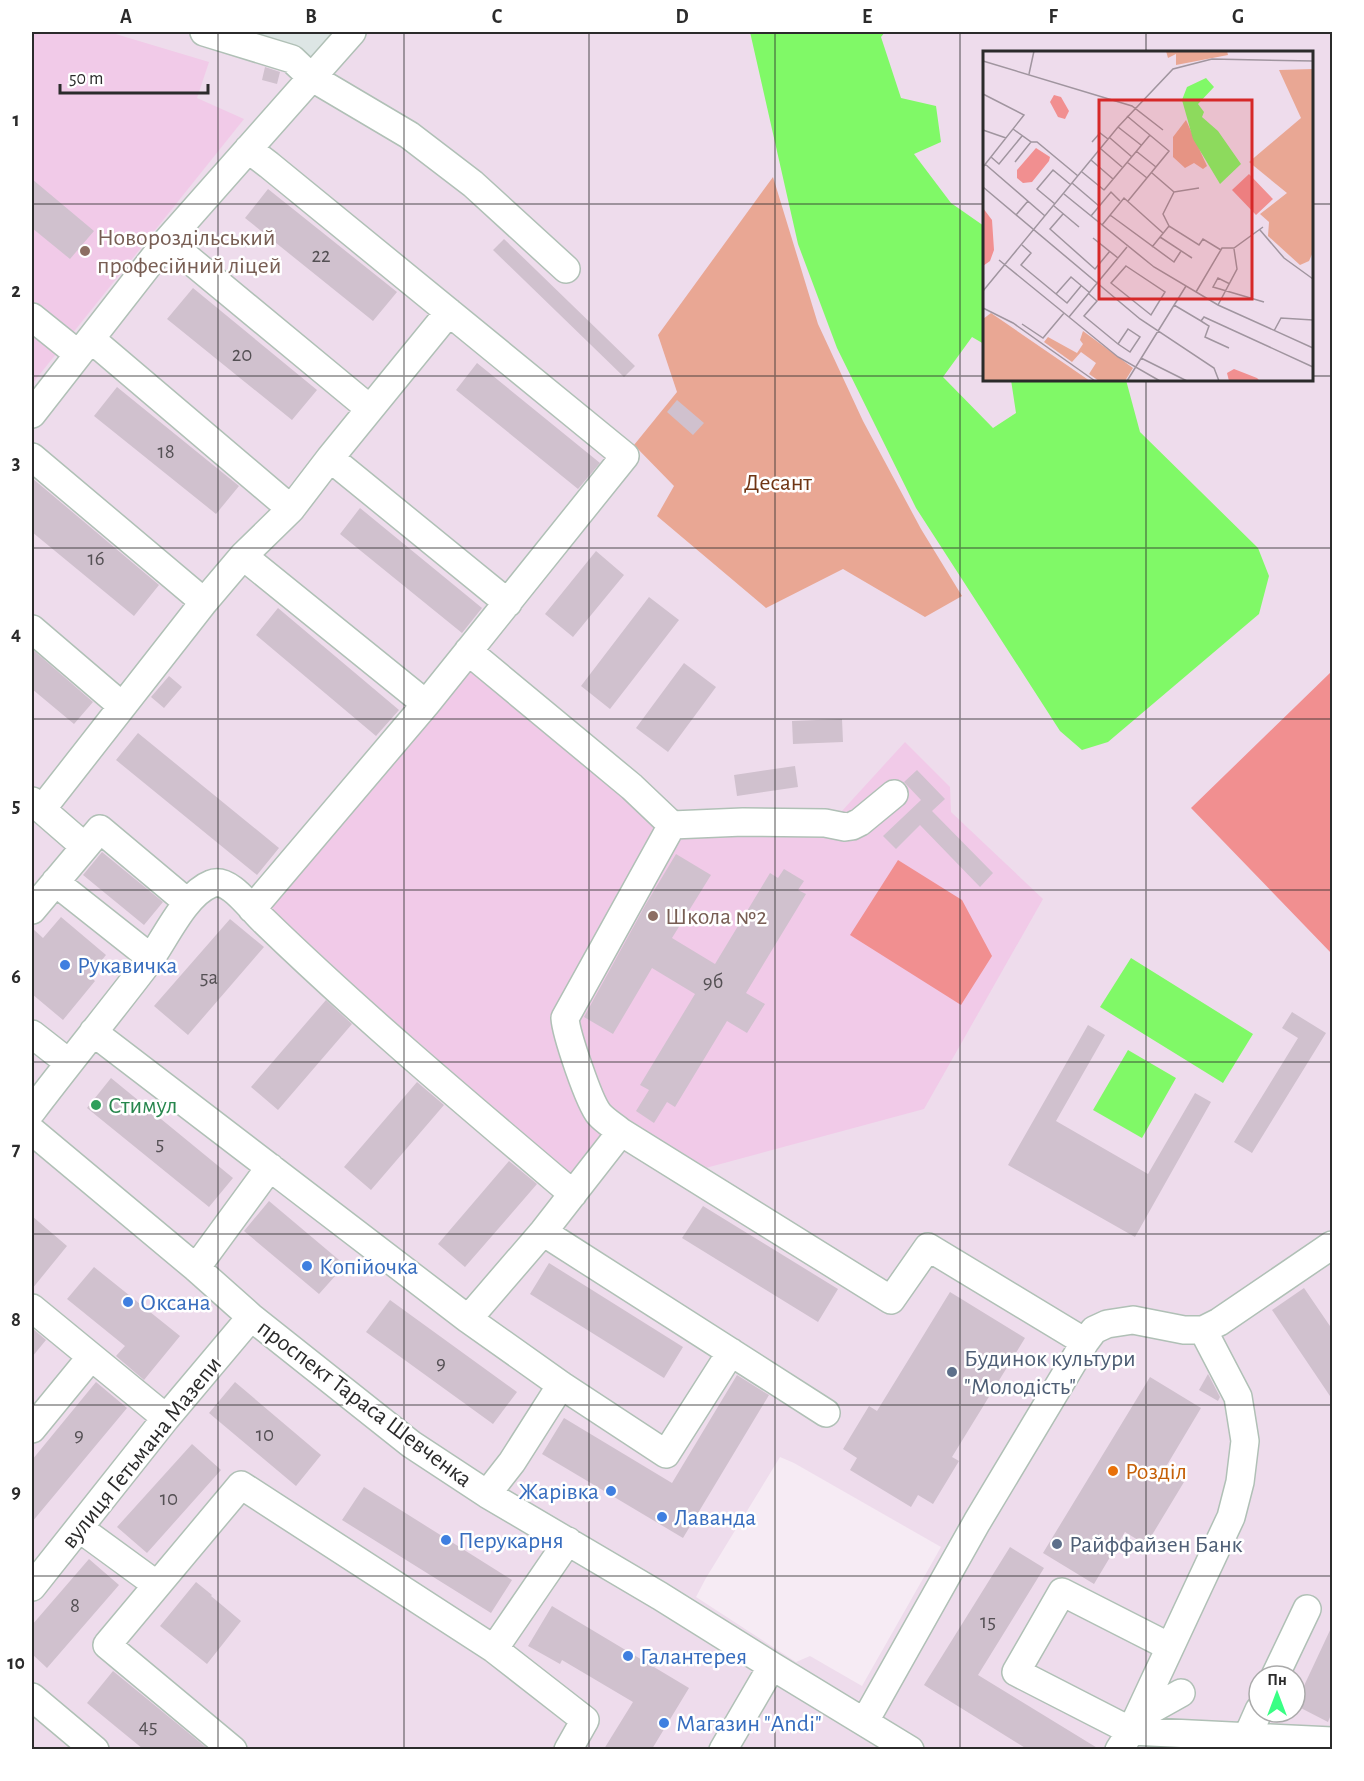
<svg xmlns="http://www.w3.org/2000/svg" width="1364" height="1781" viewBox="0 0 1364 1781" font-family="'Alegreya Sans',sans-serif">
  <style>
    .industrial { fill: #dde6e5 }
    .education { fill: #f1cae8 }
    .green { fill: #e9a794 }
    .pitch { fill: #f18f90 }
    .plaza { fill: #f6ebf4 }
    .water { fill: #80f967 }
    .building { fill: #d0c1ce }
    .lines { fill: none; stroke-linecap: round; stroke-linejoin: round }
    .minor-casing { stroke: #b0c0b6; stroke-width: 30 }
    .minor { stroke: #fff; stroke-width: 27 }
    .grid { fill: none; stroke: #2b2b2b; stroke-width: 1.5; stroke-opacity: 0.55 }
    .education-dot { fill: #8d6e63; stroke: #fff; stroke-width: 2 }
    .shop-dot { fill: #3f7fe0; stroke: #fff; stroke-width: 2 }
    .leisure-dot { fill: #2e9e5b; stroke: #fff; stroke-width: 2 }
    .service-dot { fill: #5c6f8a; stroke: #fff; stroke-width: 2 }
    .food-dot { fill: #e8710a; stroke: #fff; stroke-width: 2 }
    .labels { text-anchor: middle; stroke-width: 5; stroke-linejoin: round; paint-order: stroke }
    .number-label { font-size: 21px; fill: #545054 }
    .education-label { font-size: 24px; fill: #785e54; stroke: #fff; text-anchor: start }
    .park-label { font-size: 24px; fill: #6f3514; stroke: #fff }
    .shop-label { font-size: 24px; fill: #366cbe; stroke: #fff; text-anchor: start }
    .leisure-label { font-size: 24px; fill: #27864d; stroke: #fff; text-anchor: start }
    .service-label { font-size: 24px; fill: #4e5e75; stroke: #fff; text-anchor: start }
    .street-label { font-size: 24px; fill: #2b2b2b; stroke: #fff }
    .food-label { font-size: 24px; fill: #c56008; stroke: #fff; text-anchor: start }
    .inset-road { fill: none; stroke: #a0959f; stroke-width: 1.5 }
    .view { fill: #d62828; fill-opacity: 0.15; stroke: #d62828; stroke-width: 3 }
    .inset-edge { fill: none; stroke: #2b2b2b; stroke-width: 3 }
    .neatline { fill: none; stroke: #2b2b2b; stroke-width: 2 }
    .grid-label { font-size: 20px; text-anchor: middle; font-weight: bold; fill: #2b2b2b }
  </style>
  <rect width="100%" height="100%" fill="#eedcec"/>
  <!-- industrial -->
  <path class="industrial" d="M219 32H339L313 62Z"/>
  <!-- education -->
  <path class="education" d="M32 32H109L209 62 197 98 244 119 32 384Z
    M471 661 653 817 765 811 841 812 905 742 950 787 951 812 1043 899 924 1109 691 1172 618 1124 574 1187 357 1000 265 904Z"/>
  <!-- green -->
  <path class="green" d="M773 177 818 324 863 421 921 529 962 596 925 617 843 569 766 608 657 516 674 486 634 445 677 392 658 335Z"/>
  <!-- pitch -->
  <path class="pitch" d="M1332 671V954L1191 808Z
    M898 860 962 900 992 956 961 1005 850 935Z"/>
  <!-- plaza -->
  <path class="plaza" d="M780 1457 794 1463 941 1547 862 1686 810 1656 796 1662 696 1597 706 1578Z"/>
  <!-- water -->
  <path class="water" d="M750 32H885L881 37 901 98 936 106 941 142 914 154 951 203 984 226V344L972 337 943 377 993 428 1016 413 1011 380H1126L1140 432 1258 548 1269 576 1259 614 1108 742 1082 750 1060 731 916 508 837 348 798 244Z
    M1131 958 1253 1034 1223 1083 1100 1007Z
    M1128 1050 1176 1078 1142 1138 1093 1110Z"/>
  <!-- building -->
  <path class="building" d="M265 67 280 72 277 84 262 80Z
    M32 179 94 231 70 259 32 228Z
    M268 189 397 292 373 321 245 218Z
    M504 239 635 366 624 377 493 250Z
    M193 288 317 390 292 420 167 319Z
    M477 363 600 463 578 489 456 390Z
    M117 387 239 486 216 514 94 416Z
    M677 400 704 423 693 435 667 412Z
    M32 478 159 585 134 616 32 532Z
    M360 508 482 608 462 633 340 534Z
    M596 551 624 575 573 637 545 614Z
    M649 597 679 620 610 709 581 686Z
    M278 608 399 710 376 736 256 635Z
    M32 649 93 702 74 724 32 689Z
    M684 663 716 687 668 752 636 728Z
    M169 676 182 687 164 708 151 697Z
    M842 719 843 742 793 744 792 721Z
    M138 733 279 848 257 875 116 760Z
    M795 766 798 787 737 796 734 775Z
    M917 770 945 799 932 811 993 873 980 887 920 825 896 849 883 836 921 800 904 782Z
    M102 852 163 902 144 925 83 875Z
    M676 854 711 875 672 938 715 964 770 873 778 878 784 869 804 881 798 890 806 894 746 993 765 1004 747 1033 727 1021 675 1107 667 1102 654 1123 636 1111 649 1090 640 1085 695 994 652 968 613 1034 584 1017 646 904Z
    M61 917 106 955 89 976 95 981 63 1020 32 994V928L43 938Z
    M230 919 264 947 188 1035 154 1006Z
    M326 1000 352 1024 278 1110 251 1087Z
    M1292 1012 1326 1033 1252 1153 1234 1142 1298 1038 1282 1028Z
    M1088 1025 1105 1035 1056 1121 1148 1174 1195 1093 1211 1102 1135 1237 1008 1165Z
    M111 1078 233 1178 209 1207 87 1108Z
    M417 1082 444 1105 371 1190 344 1167Z
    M509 1161 537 1184 465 1267 438 1244Z
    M269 1201 345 1265 319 1294 244 1231Z
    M703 1206 838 1289 818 1322 682 1238Z
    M32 1216 67 1246 32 1289Z
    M549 1263 683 1347 664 1378 530 1294Z
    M94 1267 180 1336 144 1380 116 1356 125 1346 67 1299Z
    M1304 1288 1332 1329V1399L1272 1310Z
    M950 1292 1025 1338 952 1457 959 1461 933 1504 918 1495 911 1507 850 1470 857 1458 843 1449 869 1406 877 1411Z
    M390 1300 517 1392 493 1424 366 1332Z
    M32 1328 46 1340 32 1357Z
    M1208 1374 1220 1397 1218 1401 1199 1390Z
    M737 1375 769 1395 683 1538 542 1454 564 1418 672 1483Z
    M1150 1377 1201 1408 1164 1470 1184 1482 1146 1545 1125 1532 1094 1584 1043 1553Z
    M96 1382 127 1408 32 1522V1460Z
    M235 1382 321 1455 296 1486 209 1413Z
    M192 1444 221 1470 147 1553 117 1527Z
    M364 1487 512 1580 491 1613 342 1520Z
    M1010 1547 1044 1568 978 1675 1099 1749H1027L924 1685Z
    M89 1559 119 1585 47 1668 32 1654V1625Z
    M196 1582 212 1595 211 1596 241 1621 207 1664 160 1626Z
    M552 1606 689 1688 652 1749H604L633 1702 562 1660 560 1664 528 1646Z
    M1332 1626V1712L1328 1722 1295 1705Z
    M113 1671 208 1749H143L87 1703Z"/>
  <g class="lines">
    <defs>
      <path id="minor" d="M204 32 292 59 311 77 409 135 473 184 566 269
        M248 149 269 165 625 456 426 704 252 909
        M167 241 370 409
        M32 317 78 354
        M91 339 291 509
        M32 414 167 241 352 32
        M32 457 204 602
        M330 458 508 603
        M243 556 426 704
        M32 629 122 706
        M468 651 632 787 672 825 743 822 825 823 845 827 852 826 860 822 894 794
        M32 801 85 847
        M42 809 204 602 243 556 291 509 330 458 449 312
        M55 882 151 958
        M32 910 100 829 187 902
        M93 1032 468 1319 561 1385 666 1454 731 1352
        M32 1034 69 1063
        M32 1111C70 1061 111 1011 149 961 165 939 185 894 211 884 229 876 251 909 263 920 362 1016 468 1105 573 1194
        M32 1131 196 1268 251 1317 411 1444 487 1494 660 1596 772 1666 910 1750
        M621 1132C614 1126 605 1121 599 1114 589 1102 566 1034 565 1018L672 825
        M543 1232 826 1413
        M196 1268 270 1167
        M32 1308 166 1418
        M468 1319 543 1232 621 1132 891 1300 928 1247 1085 1342
        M32 1429 91 1357
        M487 1494 512 1462 561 1385
        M79 1528 157 1585
        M32 1587 166 1418 251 1317
        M1170 1647 1062 1592 1016 1672 1131 1731 1332 1741
        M494 1649 568 1541
        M1275 1676 1307 1609
        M32 1697 95 1750
        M1138 1717 1181 1693
        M865 1721 977 1522 1085 1342 1094 1330 1107 1324 1133 1320 1184 1330H1203L1219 1322 1332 1245
        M1247 1737 1259 1710
        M233 1750 107 1645 241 1485 494 1649 585 1720 568 1750
        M723 1750 772 1666
        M1119 1750 1131 1731 1231 1517 1240 1482 1245 1441 1238 1397 1203 1330"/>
    </defs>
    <!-- minor casing -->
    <use href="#minor" class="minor-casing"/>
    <!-- minor -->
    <use href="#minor" class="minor"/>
  </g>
  <!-- grid -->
  <path class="grid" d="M218 32V1750M404 32V1750M589 32V1750M775 32V1750M960 32V1750M1146 32V52M32 204H984M1312 204H1332M32 376H984M1312 376H1332M1146 380V1750M32 548H1332M32 719H1332M32 890H1332M32 1062H1332M32 1234H1332M32 1405H1332M32 1576H1332"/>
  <!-- markers -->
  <g class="education-dot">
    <circle cx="85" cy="251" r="6"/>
    <circle cx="653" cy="916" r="6"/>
  </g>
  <g class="shop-dot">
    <circle cx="65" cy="965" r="6"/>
    <circle cx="307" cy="1266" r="6"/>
    <circle cx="128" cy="1302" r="6"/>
    <circle cx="611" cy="1491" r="6"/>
    <circle cx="662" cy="1517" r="6"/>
    <circle cx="446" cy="1540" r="6"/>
    <circle cx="628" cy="1656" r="6"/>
    <circle cx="664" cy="1723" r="6"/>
  </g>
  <circle class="leisure-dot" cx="96" cy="1105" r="6"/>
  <g class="service-dot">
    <circle cx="952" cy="1372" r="6"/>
    <circle cx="1057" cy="1544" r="6"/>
  </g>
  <circle class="food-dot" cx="1113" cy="1471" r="6"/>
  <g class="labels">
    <!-- number labels -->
    <g class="number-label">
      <text x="321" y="262">22</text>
      <text x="242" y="361">20</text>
      <text x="166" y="458">18</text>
      <text x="96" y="565">16</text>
      <text x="209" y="984">5а</text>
      <text x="713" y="988">9б</text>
      <text x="160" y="1150">5</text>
      <text x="441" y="1369">9</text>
      <text x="79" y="1441">9</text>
      <text x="265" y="1441">10</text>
      <text x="169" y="1505">10</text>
      <text x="75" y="1612">8</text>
      <text x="988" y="1628">15</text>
      <text x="148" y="1733">45</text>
    </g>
    <!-- education labels -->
    <g class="education-label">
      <text x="97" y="245">Новороздільський<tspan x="97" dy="28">професійний ліцей</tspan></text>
      <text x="665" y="924">Школа №2</text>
    </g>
    <!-- park labels -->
    <g class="park-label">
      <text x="778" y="490">Десант</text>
    </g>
    <!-- shop labels -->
    <g class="shop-label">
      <text x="77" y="973">Рукавичка</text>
      <text x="319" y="1274">Копійочка</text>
      <text x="140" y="1310">Оксана</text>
      <text x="599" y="1499" text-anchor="end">Жарівка</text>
      <text x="674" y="1525">Лаванда</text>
      <text x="458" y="1548">Перукарня</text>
      <text x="640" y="1664">Галантерея</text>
      <text x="676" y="1731">Магазин "Andi"</text>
    </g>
    <!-- leisure labels -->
    <g class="leisure-label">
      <text x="108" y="1113">Стимул</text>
    </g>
    <!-- service labels -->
    <g class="service-label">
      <text x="964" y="1366">Будинок культури<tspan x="964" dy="28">"Молодість"</tspan></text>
      <text x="1069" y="1552">Райффайзен Банк</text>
    </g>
    <!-- street labels -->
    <g class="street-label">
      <text transform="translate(365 1403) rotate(37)" y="8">проспект Тараса Шевченка</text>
      <text transform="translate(141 1452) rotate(-51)" y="8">вулиця Гетьмана Мазепи</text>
    </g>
    <!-- food labels -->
    <g class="food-label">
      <text x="1125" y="1479">Розділ</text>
    </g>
  </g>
  <!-- overview -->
  <g transform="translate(983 51)">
    <rect width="330" height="330" fill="#eedcec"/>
    <path d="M183 0H244L245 4 193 14V3L185 7ZM330 18V201L326 210 317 214 285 185 286 171 277 163 304 142 266 111 318 67 296 19ZM203 69 224 115 220 118 211 112 202 117 190 106V86ZM8 262 107 330H0V268ZM100 280 150 317 142 330H116L106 323 113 312 98 301 89 311 61 291 65 286 94 302 100 293 97 289Z" fill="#e9a794"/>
    <path d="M71 44 78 46 86 60 82 68 75 66 67 51ZM53 97 67 106 66 110 49 131 40 132 34 127V119ZM266 123 290 148 273 164 249 139ZM0 157 9 169 11 199 7 210 0 215ZM251 318 274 327 277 330H246L244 322Z" fill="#f18f90"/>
    <path d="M223 27 231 36 215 53 221 61 219 66 235 80 258 113 237 133 210 88 199 49 204 36Z" fill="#80f967"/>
    <path class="inset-road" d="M0 10 149 55 180 79M46 23 51 0M0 43 41 64 0 116M144 65 186 100 145 150M135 76 158 94M30 78 48 91 32 111M0 79 23 87M127 87 149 106M48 91H54L95 125M109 91 117 82 125 88M118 98 139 116M153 100 173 116M8 106 16 113 39 85M108 109 130 128M144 111 164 127M2 113 62 165M99 121 121 139M169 122 191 141 216 137M89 132 116 155M0 136 157 268 231 317 236 330M121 139 167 84M81 143 171 216 235 254 330 297M72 153 54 138 70 119 88 134M71 155 96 176M80 163 67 178 112 218 127 200M33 164 45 150M127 164 191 211 198 200M108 165 128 141 137 150M119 174 141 147 180 182M186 175 180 163 191 141M277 179 301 207 330 228M177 186 209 207M110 187 135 207M39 194 48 202 38 214 84 252 98 235M169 196 186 175 216 194 220 188 238 199M16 209 135 306 177 330M143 215 182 241 168 264 128 232ZM247 233 235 227 230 236 281 251M0 240 135 76 190 18 229 8 330 10M213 241 239 197H251L280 176M73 243 88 226 107 242M106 243 114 250 101 265 135 293 147 301 157 286 145 278 135 293M191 254 218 270 221 266 330 316M235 254 254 218 251 198M0 257 30 272 112 330M86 266 144 196M218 270 226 275 222 286 246 297M39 273 60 287 81 262M291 280 298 267 330 269M158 307 204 330M144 330 203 235"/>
    <path class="view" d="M116 49H269V248H116Z"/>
    <rect width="330" height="330" class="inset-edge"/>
  </g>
  <!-- border -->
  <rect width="1364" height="1781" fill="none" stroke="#ffffff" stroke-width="66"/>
  <!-- north arrow -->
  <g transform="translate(1277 1694)"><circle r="28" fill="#ffffff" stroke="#aaaaaa" stroke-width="1.5"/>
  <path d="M0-4.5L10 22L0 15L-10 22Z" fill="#39ff84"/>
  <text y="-9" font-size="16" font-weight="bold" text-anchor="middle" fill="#2b2b2b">Пн</text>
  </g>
  <!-- scale -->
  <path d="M60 84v9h148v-9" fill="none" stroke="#2b2b2b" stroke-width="3"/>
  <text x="69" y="84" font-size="18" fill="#2b2b2b" stroke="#ffffff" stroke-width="4.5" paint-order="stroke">50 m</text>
  <rect x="33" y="33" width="1298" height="1715" class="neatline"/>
  <g class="grid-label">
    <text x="126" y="23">A</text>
    <text x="311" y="23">B</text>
    <text x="497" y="23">C</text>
    <text x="682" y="23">D</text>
    <text x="867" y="23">E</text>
    <text x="1053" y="23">F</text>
    <text x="1238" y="23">G</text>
    <text x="16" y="126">1</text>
    <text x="16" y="297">2</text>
    <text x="16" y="469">3</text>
    <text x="16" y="640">4</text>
    <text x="16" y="812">5</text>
    <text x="16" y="983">6</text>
    <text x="16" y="1155">7</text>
    <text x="16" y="1326">8</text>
    <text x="16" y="1498">9</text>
    <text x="16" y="1669">10</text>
  </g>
</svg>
